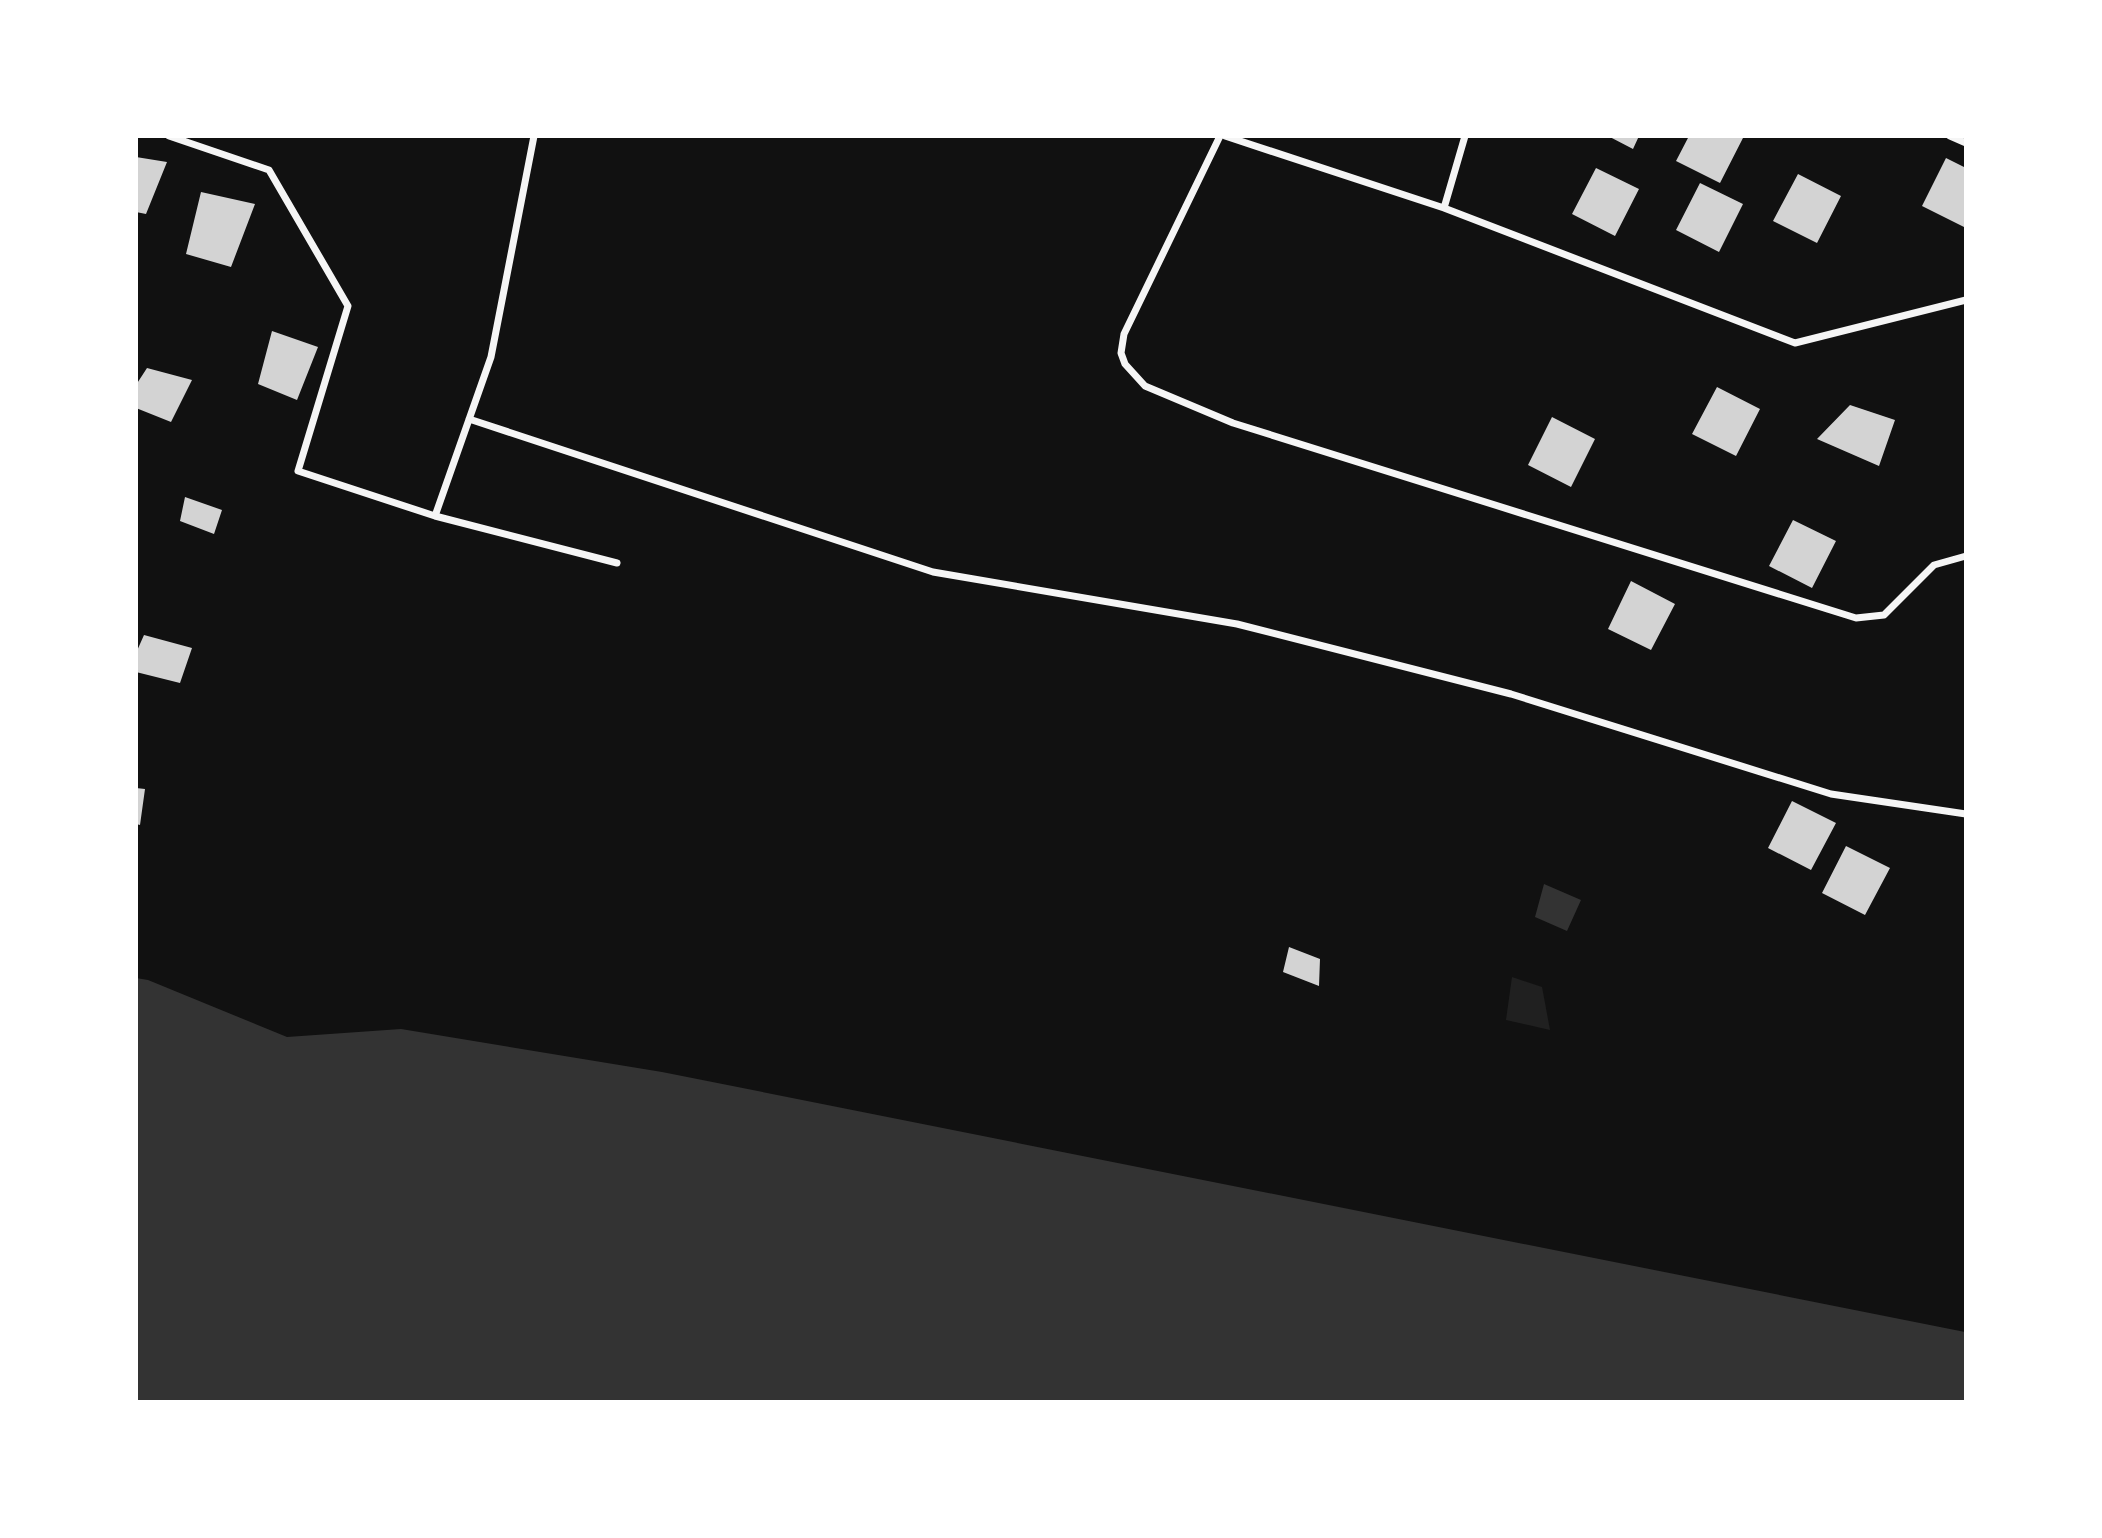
<svg xmlns="http://www.w3.org/2000/svg" width="2102" height="1538" viewBox="0 0 2102 1538" font-family="'Space Grotesk',sans-serif">
  <style>
    .green { fill: #202020 }
    .water { fill: #333 }
    .building { fill: #d3d3d3 }
    .lines { fill: none; stroke-linecap: round; stroke-linejoin: round }
    .minor { stroke: #f5f5f5; stroke-width: 7 }
  </style>
  <rect width="100%" height="100%" fill="#111"/>
  <!-- green -->
  <path class="green" d="M1512 977 1542 987 1550 1030 1506 1020Z"/>
  <!-- water -->
  <path class="water" d="M1544 884 1581 900 1567 931 1535 917Z
    M136 978 148 980 287 1037 401 1029 662 1072 1965 1332V1401H137Z"/>
  <!-- building -->
  <path class="building" d="M1608 136H1639L1633 149Z
    M1689 136H1744L1720 183 1676 161Z
    M136 157 167 162 146 214 136 212Z
    M1946 158 1966 168V228L1922 206Z
    M1596 168 1639 189 1615 236 1572 214Z
    M1798 174 1841 196 1817 243 1773 221Z
    M1700 183 1743 204 1719 252 1676 230Z
    M201 192 255 204 231 267 186 254Z
    M272 331 318 347 297 400 258 384Z
    M147 368 192 380 171 422 136 408V385Z
    M1717 387 1760 409 1736 456 1692 434Z
    M1850 405 1895 420 1879 466 1817 439Z
    M1552 417 1595 439 1571 487 1528 465Z
    M185 497 222 510 214 534 180 521Z
    M1793 520 1836 541 1812 588 1769 566Z
    M1631 581 1675 604 1651 650 1608 629Z
    M144 635 192 648 180 683 136 672V653Z
    M136 788 145 789 140 825 136 824Z
    M1792 801 1836 823 1811 870 1768 848Z
    M1846 846 1890 868 1865 915 1822 893Z
    M1289 947 1320 959 1319 986 1283 972Z"/>
  <g class="lines">
    <!-- minor -->
    <path class="minor" d="M169 136 269 170 348 306 298 471 435 516
      M534 136 491 357 435 516 617 563
      M1220 136 1124 334 1121 353 1125 364 1145 386 1233 423 1856 618 1884 615 1934 565 1966 556
      M1225 136 1444 208 1795 343 1966 300
      M1950 136 1966 143
      M1444 208 1465 136
      M469 419 933 572 1237 624 1511 694 1831 794 1966 814"/>
  </g>
  <!-- border -->
  <rect width="2102" height="1538" fill="none" stroke="#ffffff" stroke-width="276"/>
</svg>
